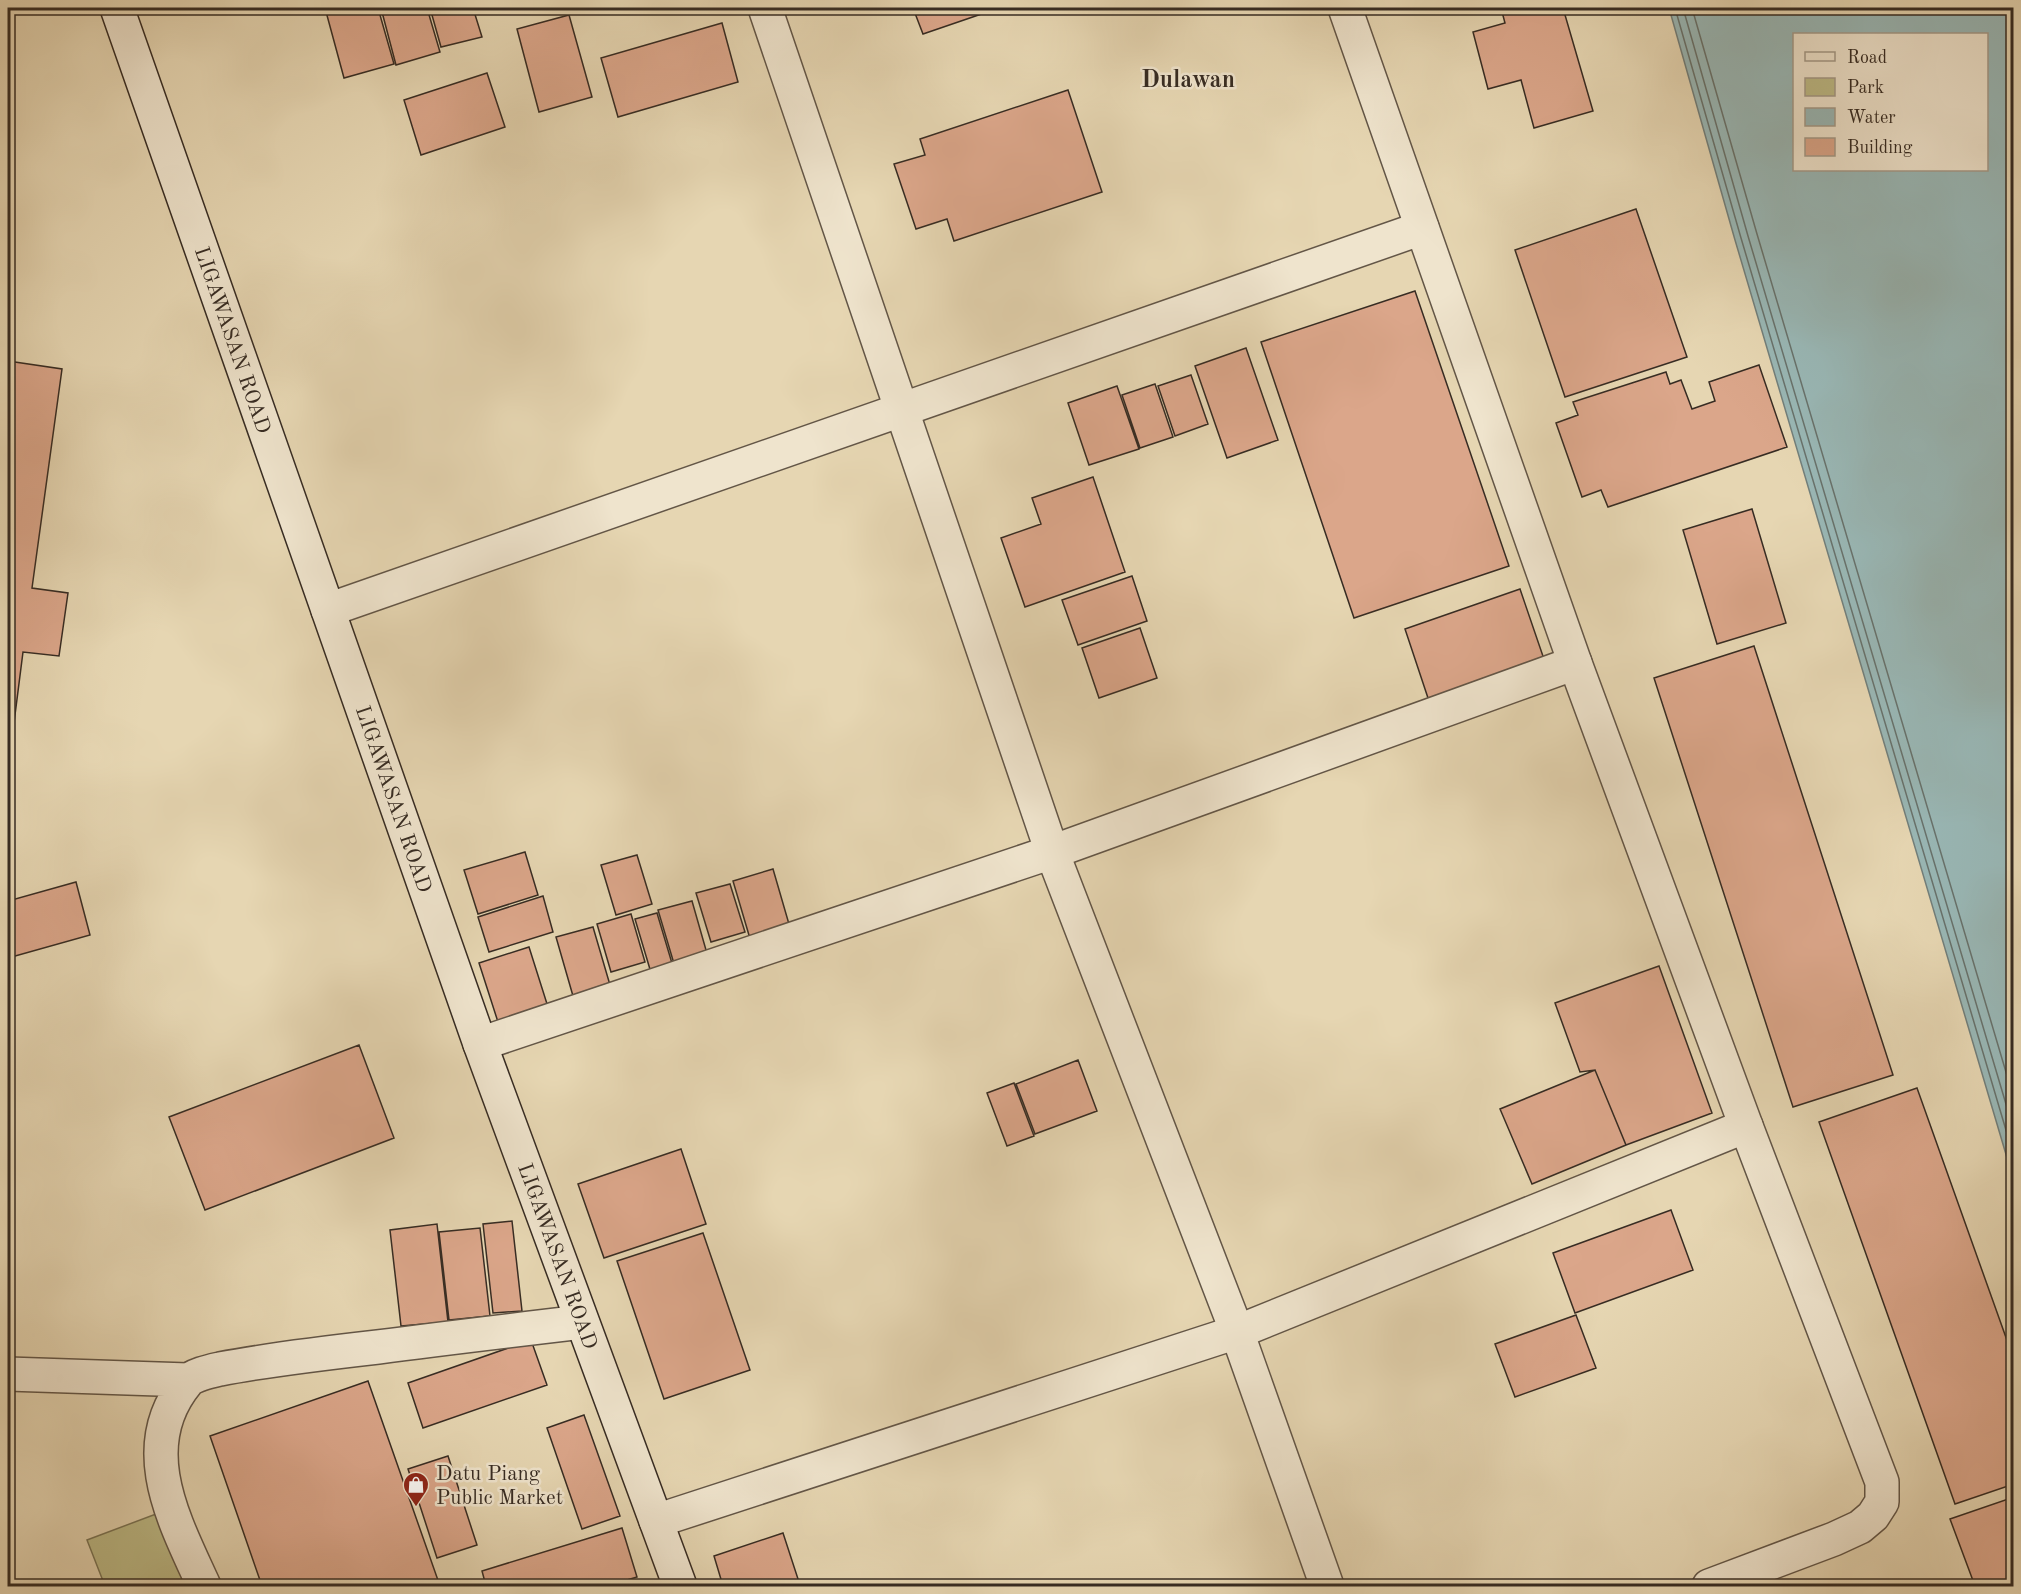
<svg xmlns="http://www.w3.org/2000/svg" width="2021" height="1594" viewBox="0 0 2021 1594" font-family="'Old Standard TT',serif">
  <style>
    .green { fill: #bdbb87; stroke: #7a7455; stroke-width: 1.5 }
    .water { fill: #99b7b5; stroke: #727f7b; stroke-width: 1.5; fill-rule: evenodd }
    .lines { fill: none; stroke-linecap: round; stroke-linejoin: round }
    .shore { stroke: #68726c; stroke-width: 1.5 }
    .building { fill: #dba68a; stroke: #372c23; stroke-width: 1.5 }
    .minor-casing { stroke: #635647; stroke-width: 36 }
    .tertiary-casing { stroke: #635647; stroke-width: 36 }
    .secondary-casing { stroke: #372c23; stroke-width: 36 }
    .minor { stroke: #efe4cd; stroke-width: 33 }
    .tertiary { stroke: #efe4cd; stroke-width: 33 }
    .secondary { stroke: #efe4cd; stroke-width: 33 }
    .labels { text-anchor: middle; stroke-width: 5; stroke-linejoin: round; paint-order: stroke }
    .street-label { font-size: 21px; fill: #372c23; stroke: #efe4cd }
    .poi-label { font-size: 21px; fill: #372c23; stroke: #efe4cd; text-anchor: start }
    .quarter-label { font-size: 24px; font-weight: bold; fill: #372c23; stroke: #efe4cd }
  </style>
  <rect width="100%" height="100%" fill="#e6d6b2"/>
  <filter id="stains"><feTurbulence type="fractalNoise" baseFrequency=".00333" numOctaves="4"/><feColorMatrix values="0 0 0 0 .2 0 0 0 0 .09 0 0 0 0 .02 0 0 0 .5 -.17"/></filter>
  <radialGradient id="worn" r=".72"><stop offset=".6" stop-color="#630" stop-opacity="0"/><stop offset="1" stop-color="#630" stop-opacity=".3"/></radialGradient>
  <!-- green -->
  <path class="green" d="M164 1511 194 1586H105L87 1540Z"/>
  <!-- water -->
  <path class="water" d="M1669 8H2013V1178L1735 240ZM1794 34H1986V170H1794Z"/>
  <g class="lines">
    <!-- shore -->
    <path class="shore" d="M1675 8 1741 238 2014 1157
      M1683 8 1748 236 2014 1131
      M1692 8 1757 234 2014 1099"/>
  </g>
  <!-- building -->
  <path class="building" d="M325 8H378L394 64 344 78Z
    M399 8H427L440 52 396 65 382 12Z
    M430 8H473L482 37 441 47Z
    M913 8H999L923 34Z
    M1501 8H1563L1593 111 1534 128 1521 80 1488 89 1473 32 1505 23Z
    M569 15 592 97 539 112 517 29Z
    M722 23 738 82 618 117 601 58Z
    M487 73 505 127 421 155 404 100Z
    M1068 90 1102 192 954 241 947 219 916 229 894 164 925 155 920 139Z
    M1636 209 1687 357 1565 397 1515 250Z
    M1415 291 1509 566 1354 618 1261 342Z
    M1246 348 1278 440 1227 458 1195 366Z
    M8 361 62 369 32 588 68 593 59 656 23 652 8 770Z
    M1759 365 1787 447 1608 507 1601 490 1582 497 1556 423 1578 415 1573 402 1666 372 1670 384 1681 380 1692 409 1715 401 1709 382Z
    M1191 375 1208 424 1175 436 1158 386Z
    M1155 384 1173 437 1140 448 1122 395Z
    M1117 386 1139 449 1089 465 1068 403Z
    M1093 477 1125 572 1025 607 1001 538 1041 524 1032 498Z
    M1752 509 1786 623 1717 644 1683 530Z
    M1132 576 1147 621 1078 645 1062 600Z
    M1520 589 1546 665 1430 704 1405 629Z
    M1140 628 1157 678 1099 698 1082 648Z
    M1754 646 1893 1075 1793 1107 1654 678Z
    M525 852 538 895 478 914 464 870Z
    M637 855 652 904 616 915 601 865Z
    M773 869 791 931 751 942 733 881Z
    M76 882 90 935 8 958V901Z
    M730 884 745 932 711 942 696 893Z
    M543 896 553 932 489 952 478 917Z
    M692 901 708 957 675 967 658 910Z
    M657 913 674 970 652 976 635 919Z
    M631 914 645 962 611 972 597 924Z
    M593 927 610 985 573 996 556 937Z
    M529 947 548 1007 498 1022 479 963Z
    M1659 966 1712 1113 1626 1145 1595 1070 1580 1072 1555 1003Z
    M359 1045 394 1138 205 1210 169 1117Z
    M1078 1060 1097 1111 1035 1134 1016 1084Z
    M1595 1070 1626 1145 1532 1184 1500 1109Z
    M1014 1083 1034 1136 1007 1146 987 1093Z
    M1917 1088 2014 1360V1484L1955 1504 1819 1122Z
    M681 1149 706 1224 604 1258 578 1184Z
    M1671 1210 1693 1270 1575 1313 1553 1253Z
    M512 1221 522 1311 493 1313 483 1224Z
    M437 1224 448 1322 401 1326 390 1230Z
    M480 1228 490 1316 449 1320 439 1232Z
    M703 1233 750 1370 664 1399 617 1261Z
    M1576 1315 1596 1368 1515 1397 1495 1344Z
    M531 1340 547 1385 423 1428 408 1383Z
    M368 1381 440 1586H262L210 1436Z
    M584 1415 620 1516 582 1529 547 1428Z
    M448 1456 477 1545 437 1558 408 1469Z
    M2014 1497V1586H1975L1950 1519Z
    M622 1528 637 1577 607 1586H486L482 1571Z
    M783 1533 799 1582 787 1586H723L714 1556Z"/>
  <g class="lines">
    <defs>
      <path id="minor" d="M328 610 1422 228
        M480 1044 1052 852 1575 663
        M8 1374 188 1380
        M656 1521 1237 1332 1746 1126
        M204 1586C175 1522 133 1447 187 1382 192 1375 211 1371 220 1369 272 1359 325 1353 378 1347 446 1338 514 1330 582 1322"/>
      <path id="tertiary" d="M765 8 1052 852 1237 1332 1327 1586
        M1345 8 1575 663 1746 1126 1882 1482V1502L1873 1516 1860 1527 1834 1539 1709 1586"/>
      <path id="secondary" d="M117 8 480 1044 680 1586"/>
    </defs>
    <!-- minor casing -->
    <use href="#minor" class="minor-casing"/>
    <!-- tertiary casing -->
    <use href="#tertiary" class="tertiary-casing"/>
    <!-- secondary casing -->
    <use href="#secondary" class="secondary-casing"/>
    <!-- minor -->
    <use href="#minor" class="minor"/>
    <!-- tertiary -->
    <use href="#tertiary" class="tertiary"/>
    <!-- secondary -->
    <use href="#secondary" class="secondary"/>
  </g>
  <!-- icons -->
  <defs>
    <symbol id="shop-pin" viewBox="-11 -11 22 30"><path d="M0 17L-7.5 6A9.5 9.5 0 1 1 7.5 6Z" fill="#8f2418" stroke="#efe4cd"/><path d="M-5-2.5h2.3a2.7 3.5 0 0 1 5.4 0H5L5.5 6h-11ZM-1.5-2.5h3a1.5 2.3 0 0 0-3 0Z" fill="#fff"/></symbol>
  </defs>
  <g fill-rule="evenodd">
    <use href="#shop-pin" x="401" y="1470" width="30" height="40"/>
  </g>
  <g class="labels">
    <!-- street labels -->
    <g class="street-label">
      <text transform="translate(233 340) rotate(71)" y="7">LIGAWASAN ROAD</text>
      <text transform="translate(394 799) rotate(71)" y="7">LIGAWASAN ROAD</text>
      <text transform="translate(558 1256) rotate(70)" y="7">LIGAWASAN ROAD</text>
    </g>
    <!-- poi labels -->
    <g class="poi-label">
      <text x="436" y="1480">Datu Piang<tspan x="436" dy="24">Public Market</tspan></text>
    </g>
    <!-- quarter labels -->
    <g class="quarter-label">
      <text x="1188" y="87">Dulawan</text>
    </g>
  </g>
  <!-- margin -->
  <rect width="2021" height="1594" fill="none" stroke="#e6d6b2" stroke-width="30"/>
  <rect x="9" y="9" width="2003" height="1576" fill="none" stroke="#372c23" stroke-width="3"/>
  <rect x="15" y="15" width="1991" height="1564" fill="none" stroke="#372c23" stroke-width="1.5"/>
  <!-- legend -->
  <rect x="1793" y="33" width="195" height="138" fill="#efe4cd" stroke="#a59a89" stroke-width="1.5"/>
  <rect x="1805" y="52" width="30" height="9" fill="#efe4cd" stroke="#a59a89" stroke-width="1.5"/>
  <text x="1847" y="63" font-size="18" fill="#372c23">Road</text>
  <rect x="1805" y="78" width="30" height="18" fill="#bdbb87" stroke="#a59a89" stroke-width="1.5"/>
  <text x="1847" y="93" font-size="18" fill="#372c23">Park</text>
  <rect x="1805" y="108" width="30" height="18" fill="#99b7b5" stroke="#a59a89" stroke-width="1.5"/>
  <text x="1847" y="123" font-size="18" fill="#372c23">Water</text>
  <rect x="1805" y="138" width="30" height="18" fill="#dba68a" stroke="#a59a89" stroke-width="1.5"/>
  <text x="1847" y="153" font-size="18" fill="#372c23">Building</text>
  <rect width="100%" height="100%" filter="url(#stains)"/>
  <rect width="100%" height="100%" fill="url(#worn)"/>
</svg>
